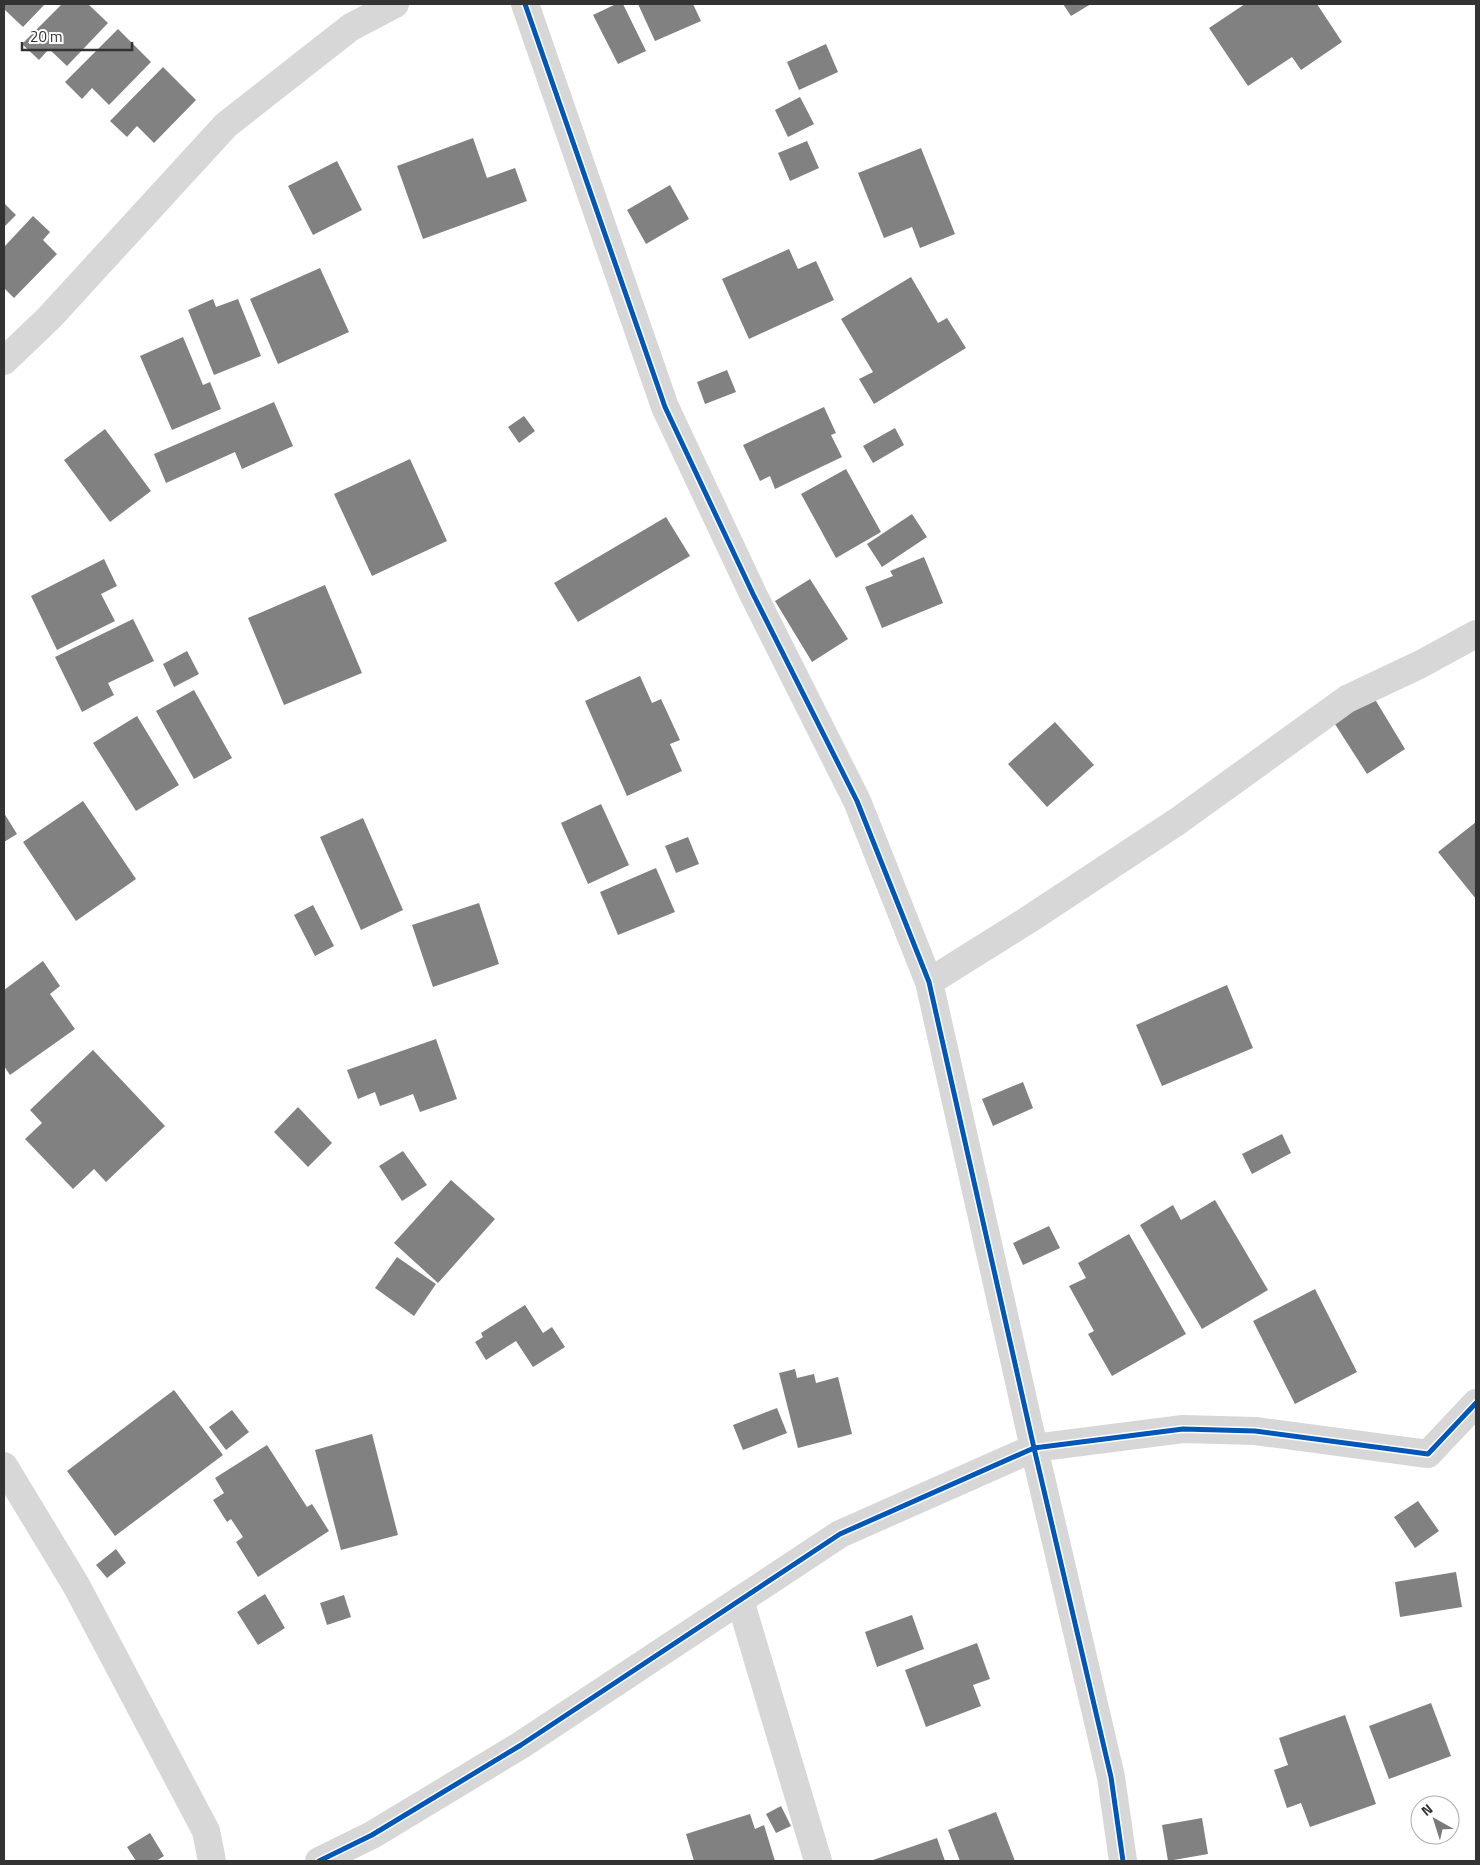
<svg xmlns="http://www.w3.org/2000/svg" width="1480" height="1865" viewBox="0 0 1480 1865" font-family="'Titillium Web',sans-serif">
  <style>
    .building { fill: #818181 }
    .lines { fill: none; stroke-linecap: round; stroke-linejoin: round }
    .street { stroke: #d7d7d7; stroke-width: 28 }
    .cycleway-casing { stroke: #fff; stroke-width: 8 }
    .cycleway { stroke: #0057b8; stroke-width: 5 }
  </style>
  <rect width="100%" height="100%" fill="#fff"/>
  <!-- building -->
  <path class="building" d="M4 4H45L23 27 5 10 4 12Z
    M62 4H88L108 23 67 66 49 49 39 60 22 44Z
    M616 4H623L646 51 618 64 593 15Z
    M638 4H693L701 21 655 41Z
    M1063 4H1091L1071 16Z
    M1245 4H1317L1342 42 1301 70 1292 57 1248 86 1209 28Z
    M118 29 151 62 109 105 92 88 82 99 65 82Z
    M826 44 838 72 799 90 787 62Z
    M163 67 196 100 154 143 137 126 127 137 110 121Z
    M800 97 814 124 788 137 775 110Z
    M473 138 487 178 515 168 527 201 423 239 397 166Z
    M807 141 819 168 790 181 778 153Z
    M921 148 955 234 920 248 912 227 884 238 858 173Z
    M337 161 362 210 313 235 288 186Z
    M670 185 689 219 646 244 627 210Z
    M4 203 16 215 4 227Z
    M33 216 50 232 43 240 57 254 14 298 4 288V247Z
    M789 249 798 269 816 261 834 300 749 339 722 279Z
    M320 268 349 332 278 364 250 299Z
    M911 277 938 323 947 318 966 348 874 404 859 379 873 372 841 319Z
    M213 299 216 307 238 299 261 356 214 375 188 310Z
    M183 337 203 385 210 382 221 409 172 430 140 356Z
    M727 370 736 392 705 404 697 382Z
    M274 402 293 446 242 469 235 452 166 483 154 454Z
    M824 407 836 433 831 435 842 457 775 489 770 476 760 481 743 445Z
    M524 416 535 431 519 443 508 427Z
    M895 428 904 445 873 463 863 446Z
    M105 429 151 491 110 522 64 460Z
    M410 459 447 541 372 576 334 494Z
    M846 469 881 532 836 558 801 494Z
    M912 514 927 537 882 567 867 544Z
    M666 517 690 556 578 622 554 583Z
    M924 557 943 603 882 628 865 587 893 576 890 571Z
    M104 559 117 586 101 594 115 621 57 650 31 596Z
    M810 579 848 639 812 662 775 601Z
    M325 585 362 673 284 705 248 618Z
    M133 619 154 661 108 683 114 695 82 712 55 657Z
    M187 651 199 674 174 687 163 664Z
    M640 676 652 703 661 699 680 740 670 744 682 771 627 796 585 701Z
    M194 690 232 758 194 779 156 711Z
    M1373 696 1405 749 1367 774 1333 721Z
    M137 716 179 785 136 811 93 743Z
    M1055 722 1094 765 1047 807 1008 764Z
    M83 801 136 879 76 921 23 842Z
    M601 804 629 865 588 884 561 823Z
    M4 813 17 834 4 842Z
    M363 818 403 910 361 930 320 837Z
    M1476 822V899L1438 852Z
    M688 837 699 864 676 873 665 846Z
    M656 868 675 912 618 935 600 892Z
    M479 903 499 964 433 987 412 925Z
    M313 905 334 946 315 956 294 915Z
    M43 961 60 986 50 994 75 1029 10 1075 4 1066V990Z
    M1227 985 1253 1048 1162 1086 1136 1025Z
    M436 1039 457 1099 420 1112 413 1094 380 1106 375 1092 358 1099 347 1070Z
    M93 1050 165 1126 106 1182 94 1169 73 1189 25 1139 42 1123 30 1110Z
    M1023 1082 1033 1108 993 1126 982 1099Z
    M298 1107 332 1143 308 1167 274 1132Z
    M1282 1134 1291 1153 1252 1174 1242 1154Z
    M403 1151 427 1185 402 1201 379 1166Z
    M451 1180 495 1219 438 1283 394 1243Z
    M1215 1200 1268 1290 1202 1329 1140 1225 1173 1205 1181 1220Z
    M1049 1226 1060 1248 1023 1265 1013 1243Z
    M1129 1234 1186 1334 1112 1376 1088 1334 1094 1331 1069 1286 1086 1278 1078 1263Z
    M397 1257 436 1284 414 1316 375 1288Z
    M1315 1289 1357 1372 1295 1404 1253 1321Z
    M525 1305 543 1333 552 1327 565 1347 533 1367 516 1341 486 1360 475 1342 483 1337 481 1333Z
    M795 1369 797 1378 814 1374 816 1383 838 1377 852 1434 798 1448 779 1373Z
    M174 1390 223 1455 115 1536 67 1471Z
    M777 1408 787 1433 743 1450 733 1425Z
    M232 1410 249 1432 226 1450 209 1427Z
    M372 1434 398 1535 341 1550 315 1450Z
    M267 1445 307 1507 312 1504 329 1531 258 1577 236 1542 243 1537 231 1519 227 1522 213 1500 224 1493 215 1478Z
    M1418 1501 1439 1531 1415 1548 1394 1517Z
    M116 1549 126 1563 107 1578 96 1565Z
    M1456 1572 1462 1607 1400 1617 1395 1582Z
    M265 1594 285 1628 258 1645 237 1612Z
    M344 1595 351 1617 327 1625 320 1603Z
    M912 1615 924 1649 877 1667 865 1632Z
    M977 1643 990 1679 973 1685 981 1706 926 1727 905 1670Z
    M1431 1703 1451 1756 1389 1779 1369 1726Z
    M1345 1715 1376 1804 1310 1827 1301 1803 1287 1808 1274 1770 1288 1765 1279 1738Z
    M781 1806 791 1826 776 1833 766 1814Z
    M996 1812 1015 1861H960L948 1830Z
    M750 1814 755 1829 764 1825 775 1861H694L686 1834Z
    M1202 1818 1208 1854 1168 1861 1162 1825Z
    M150 1833 164 1856 156 1861H136L127 1847Z
    M937 1838 945 1861H870Z"/>
  <g class="lines">
    <!-- street -->
    <path class="street" d="M525 4 665 407 753 594 857 801 929 982 1034 1448 1111 1777 1123 1861
      M4 361 49 318 226 125 351 27 395 4
      M929 982 1028 920 1178 821 1347 699 1421 664 1476 634
      M4 1466 76 1585 206 1831 212 1861
      M740 1600 818 1861
      M319 1861 372 1835 521 1745 840 1534 1034 1448 1183 1429 1255 1431 1428 1454 1476 1403"/>
    <defs>
      <path id="cycleway" d="M525 4 665 407 753 594 857 801 929 982 1034 1448 1111 1777 1123 1861
        M319 1861 372 1835 521 1745 840 1534 1034 1448 1183 1429 1255 1431 1428 1454 1476 1403"/>
    </defs>
    <!-- cycleway casing -->
    <use href="#cycleway" class="cycleway-casing"/>
    <!-- cycleway -->
    <use href="#cycleway" class="cycleway"/>
  </g>
  <!-- border -->
  <rect width="1480" height="1865" fill="none" stroke="#333333" stroke-width="10"/>
  <!-- north arrow -->
  <g transform="translate(1435 1820) rotate(321)"><circle r="24" fill="#ffffff" stroke="#adadad"/>
  <path d="M0-4L9 19L0 12L-9 19Z" fill="#7a7a7a"/>
  <text y="-8" font-size="14" font-weight="bold" text-anchor="middle" fill="#333333">N</text>
  </g>
  <!-- scale -->
  <path d="M22 42v8h110v-8" fill="none" stroke="#333333" stroke-width="2.5"/>
  <text x="30" y="42" font-size="15" fill="#333333" stroke="#ffffff" stroke-width="4" paint-order="stroke">20 m</text>
</svg>
